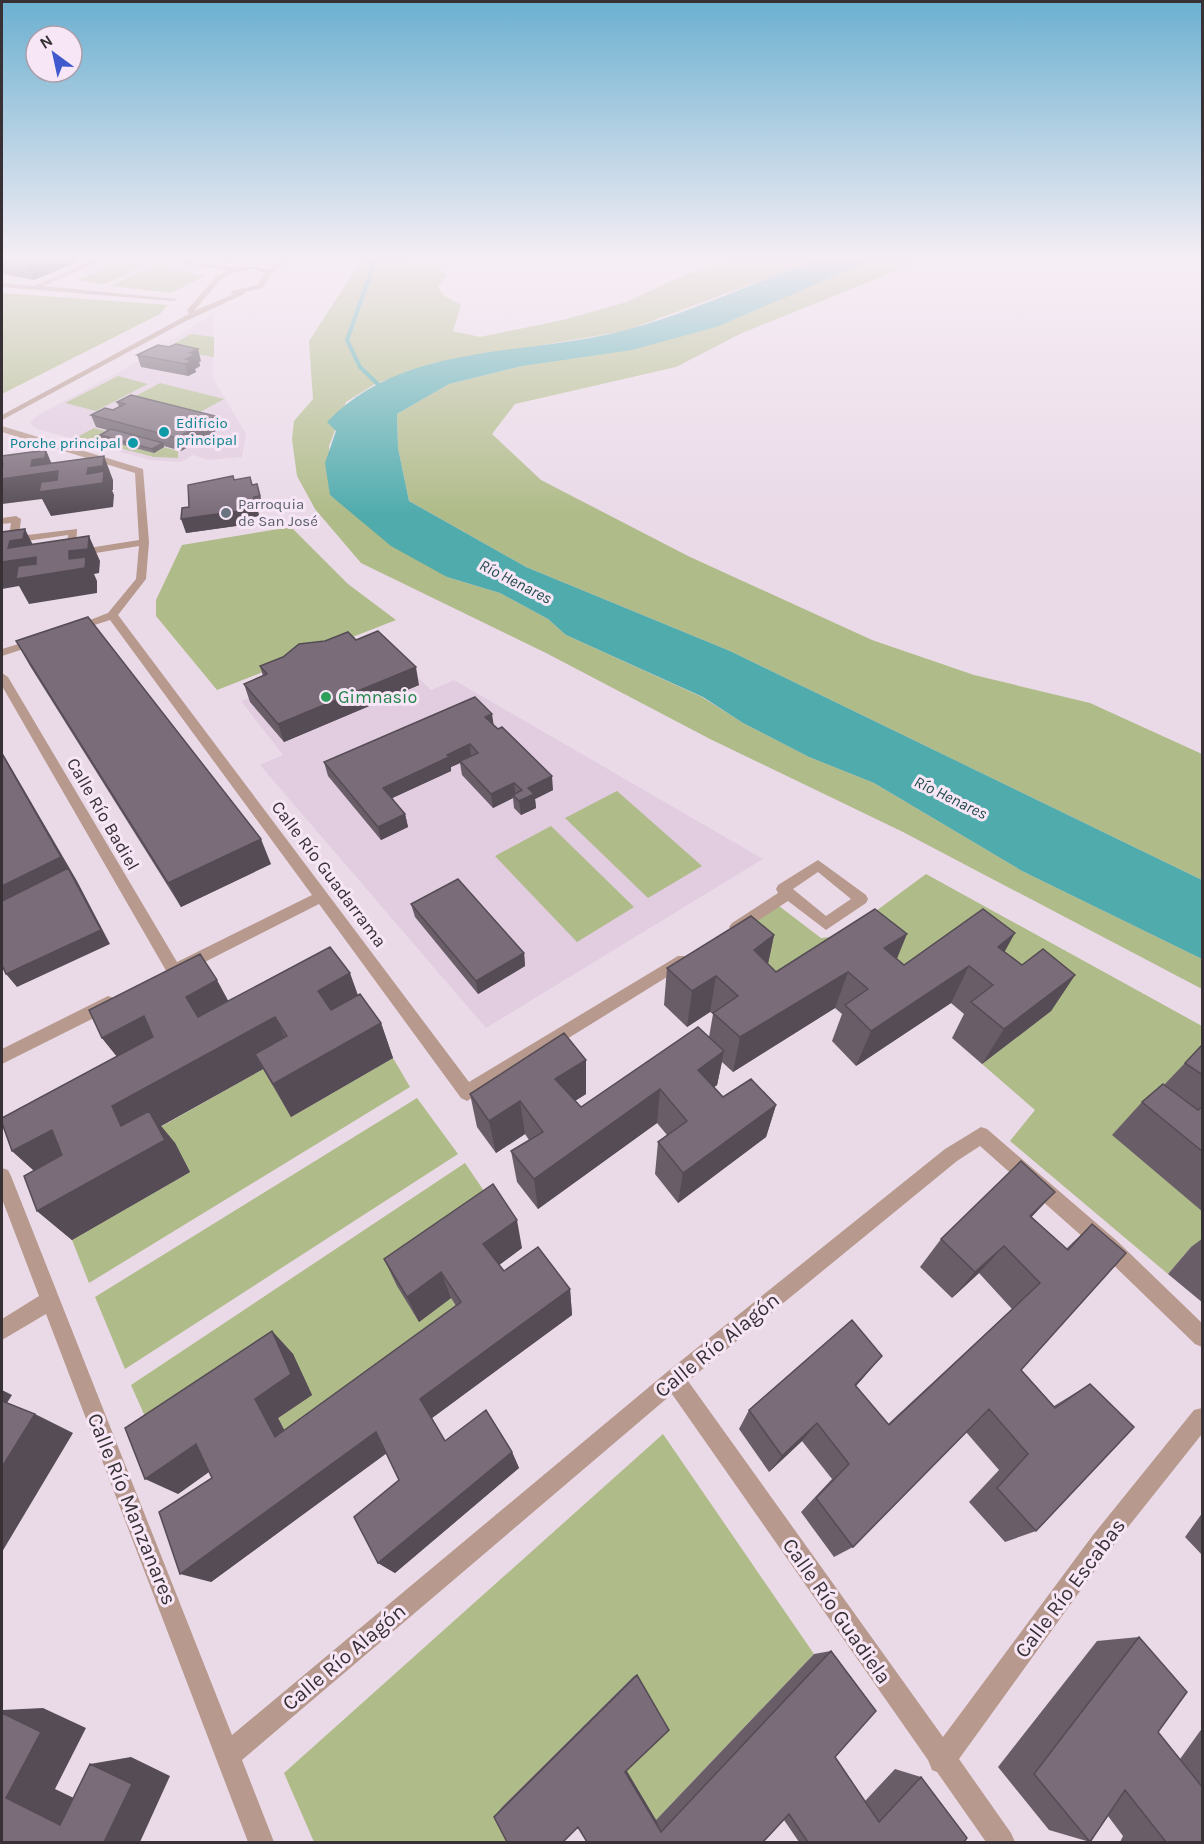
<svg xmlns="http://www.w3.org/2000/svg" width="1204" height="1844" viewBox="0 0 1204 1844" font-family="Karla,sans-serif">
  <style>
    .built { fill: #e1cce0 }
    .green { fill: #afbb88 }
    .water { fill: #4fabac }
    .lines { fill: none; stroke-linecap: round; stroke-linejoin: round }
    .stream { stroke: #4fabac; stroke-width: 4 }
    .street { fill: #b7998e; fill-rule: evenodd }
    .wall { fill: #695d68 }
    .shaded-wall { fill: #554c55 }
    .building { fill: #7a6c79; stroke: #554c55; stroke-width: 1.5 }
    .culture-dot { fill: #0f9aa8; stroke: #f7e7f6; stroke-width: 2 }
    .worship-dot { fill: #6b7280; stroke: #f7e7f6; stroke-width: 2 }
    .leisure-dot { fill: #2e9e5b; stroke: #f7e7f6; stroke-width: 2 }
    .labels { text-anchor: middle; stroke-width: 6; stroke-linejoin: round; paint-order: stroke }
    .far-culture-label { font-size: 15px; fill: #0d838f; stroke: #f7e7f6; text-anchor: start }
    .far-worship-label { font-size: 15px; fill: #5b616d; stroke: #f7e7f6; text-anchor: start }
    .far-water-label { font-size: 16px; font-style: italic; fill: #214b4b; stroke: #f7e7f6 }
    .leisure-label { font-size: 18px; fill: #27864d; stroke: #f7e7f6; text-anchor: start }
    .street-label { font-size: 18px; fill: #373136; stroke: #f7e7f6 }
    .near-street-label { font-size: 21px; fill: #373136; stroke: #f7e7f6 }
  </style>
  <rect width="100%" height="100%" fill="#eadae8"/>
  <!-- built -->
  <path class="built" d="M214 313 213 378 246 434 242 457 209 460 193 455 181 462 150 460 37 429 30 423 38 415 132 365Z
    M383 644 431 690 454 680 763 859 486 1028 260 765 283 755 241 701Z"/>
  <!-- green -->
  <path class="green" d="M363 258C394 258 423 253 447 275L438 287 444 296 461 305 453 331 480 337 563 320 627 302 678 278 735 258H822L625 331 431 364 375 384 346 402 329 446 330 495 447 577 500 593 548 619 566 635 702 697 743 723 809 757 874 783 1022 871 1202 959V989L903 832 710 739 548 654 361 563 315 509 297 476 292 439 294 421 313 399 309 341Z
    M877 258H928L742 333 676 367 515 404 492 434 541 480 688 556 872 640 974 675 1090 703 1202 754V880L730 651 526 567 409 501 398 448 397 414 449 384 522 366 844 271Z
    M124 260 149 264 103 285 77 280Z
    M155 265 205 276 171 293 110 286Z
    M2 293 168 305 160 314 2 394Z
    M191 334 214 337V357L165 349Z
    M118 376 148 384 96 411 65 403Z
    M160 383 224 399 195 415 130 399Z
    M94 428 178 451V458L154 457 77 437Z
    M291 527 348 584 396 620 217 690 156 616V600L182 545Z
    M617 791 702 866 648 898 565 818Z
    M551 826 634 907 577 942 495 856Z
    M926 874 1202 1026V1256L1191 1247 1168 1274 1010 1141 1035 1110 982 1064 1050 1011 978 984 767 1008 733 928 775 903 821 938 842 936Z
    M293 1052 291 1117 393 1058 410 1087 89 1283 72 1240 190 1172 139 1139Z
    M417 1098 458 1154 125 1369 95 1297Z
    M465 1163 499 1213 451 1298 470 1327 297 1454 278 1418 311 1395 158 1446 131 1385Z
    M663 1434 814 1654 656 1820 623 1765 634 1676 503 1806 522 1842H314L284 1773Z"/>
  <!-- water -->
  <path class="water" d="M822 258H877L716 327 632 350 522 366 449 384 397 414 398 448 409 501 526 567 730 651 1202 880V959L1022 871 874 783 809 757 743 723 703 697 566 635 548 619 500 593 447 577 391 546 330 495 325 463 336 431 327 422C405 341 526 357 626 330 693 312 756 281 822 258Z"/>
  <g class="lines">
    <!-- stream -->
    <path class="stream" d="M376 258 347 340 360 367 383 389"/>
    <!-- street -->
    <path class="street" d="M98 258H107L43 286 177 299 174 301 2 287V283L35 286Z
      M150 258C180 258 211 268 240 267 251 267 257 266 268 270L282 258H289L272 273 263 288 245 292 244 294 184 322 2 420V415L189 314 187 310 216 277 228 270ZM253 269 265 273 258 285 231 291V293L234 294 194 311 221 279 229 274Z
      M2 426 143 469 149 542 146 579 118 615 469 1082 678 956H688L691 960 688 964 467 1101 461 1098 319 904 189 970 174 976 168 974 2 686V673L8 677 177 962 312 895 110 620 73 632 67 629 108 613 136 579 139 546 71 557 66 554 68 535 13 543 8 540 11 523 2 524V518L16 516 21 519 19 536 77 529 76 550 139 540 135 473 2 432Z
      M38 638 44 641 42 643 2 656V649Z
      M818 860 866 895 868 899 866 903 826 930 788 901 742 931H732L729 927 732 923 778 893 776 889 778 885ZM818 872 851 899 826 916 793 889Z
      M108 996 114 998 116 1003 114 1008 2 1064V1049Z
      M981 1127 987 1129 1116 1240 1202 1323V1347L1195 1344 1102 1254 980 1146 957 1161 688 1381 943 1737 1093 1535 1194 1410 1202 1408V1434L1109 1551 959 1759 1011 1833 1015 1842H986L937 1772 932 1770 928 1760 672 1394 242 1760 274 1842H248L46 1314 2 1340V1319L39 1296 2 1199V1168L8 1170 11 1176 232 1735 667 1372 945 1149Z"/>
  </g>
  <!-- wall -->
  <path class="wall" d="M2 258H86L34 280 2 274Z
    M206 258H237L229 262Z
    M137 355 201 361 199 362 200 366 195 369 196 372 188 376 141 367Z
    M117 402 219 429 181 451 164 446V447L154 453 101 439 100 435 107 430 96 427 91 415 113 410 119 407Z
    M234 480 253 485 257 484 264 509 258 510 259 516 241 519 243 525 186 533 189 507Z
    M356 640 419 685 284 742 250 702 244 684 263 676 260 666Z
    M16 641 271 864 181 907 30 666Z
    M494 725 553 790 535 799 536 808 521 815 514 808 513 798 493 808 462 775 460 763 451 767V771L392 798 405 814 408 827 381 840 328 776 324 762Z
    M411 904 524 953 525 966 478 994 415 917Z
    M774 935 768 964 776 972 896 959 904 965 1004 952 1022 965 1075 975 1051 1011 982 1064 952 1038 964 1014 951 1003 856 1066 832 1041 842 1014 835 1008 733 1072 722 1062 717 1085 714 1087 723 1097 776 1105 766 1137 678 1203 655 1174 658 1142 667 1135 657 1123 538 1209 517 1182 511 1151 529 1140 525 1134 496 1153 477 1127 470 1094 586 1060V1094L575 1101 581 1107 709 1037 713 1014 710 1012 687 1027 664 1005 667 968Z
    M358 995 381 1023 393 1058 291 1117 263 1069 161 1126 175 1143 190 1172 72 1240 37 1211 33 1170 12 1151 117 1056 102 1038 228 1001Z
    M1203 1044V1212L1112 1135 1142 1102 1164 1085Z
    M1032 1217 1066 1249 1092 1224 1021 1370 1054 1406 1090 1384 1036 1531 1005 1542 969 1502 999 1470 966 1432 853 1547 834 1557 801 1512 832 1479 802 1441 769 1472 739 1429 749 1410 882 1356 856 1386 888 1424 1012 1309 979 1273 952 1298 920 1267 941 1239Z
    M1203 1238V1303L1168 1274 1191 1247Z
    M522 1248 499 1265 504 1271 570 1289 572 1315 432 1418 445 1441 512 1452 519 1468 395 1573 378 1563 399 1480 387 1453 211 1582 212 1478 209 1472 178 1494 272 1331 293 1354 312 1395 278 1418 284 1430 456 1306 451 1298 419 1322 397 1286 384 1259Z
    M1203 1512V1556L1185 1537Z
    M1139 1637 1158 1732 1180 1759 1203 1727V1842H1120L1123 1836 1108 1816 1090 1842 1049 1830 998 1767 1097 1641Z
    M831 1651 835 1757 865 1801 895 1769 921 1777 964 1842H799L784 1820 763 1842 578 1827 494 1817 503 1806 634 1676 637 1675 627 1771 656 1820 814 1654Z"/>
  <!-- shaded-wall -->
  <path class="shaded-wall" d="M31 258H86L34 280 26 260Z
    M228 258H237L229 262Z
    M198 349 201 361 199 362 200 366 195 369 196 372 188 376 185 364 190 353Z
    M215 416 219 429 181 451 177 438Z
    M163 443 164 447 154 453 152 449Z
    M46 450 55 472 87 474 88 468 104 456 113 480V490H112L114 495 113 507 51 516 42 499 2 504V463L31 466 32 460Z
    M254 497 259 516 241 519 237 506Z
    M239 511 243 525 186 533 181 519Z
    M25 529 37 553 69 559V551L89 536 100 561 99 573 94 574 97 581V593L29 604 19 586 2 589V562L8 548 10 541Z
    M416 667 419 685 284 742 278 724Z
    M492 714 494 727 485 717Z
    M470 744 471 758 460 761V763L451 767V771L386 801 383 788 447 755Z
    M2 752 77 881 110 944 17 987 6 974 2 919Z
    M552 776 553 790 535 799 536 808 521 815 519 801 528 788Z
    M514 783 516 797 513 795V798L493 808 491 794Z
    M405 814 408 827 381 840 378 827Z
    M261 839 271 864 181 907 168 883Z
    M1015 933 994 971 998 947Z
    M907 934 892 971 884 948Z
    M774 935 766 973 754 950Z
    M524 953 525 966 478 994 476 981Z
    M969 966 951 1003 856 1066 871 1031Z
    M848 972 835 1008 733 1072 740 1037Z
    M350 973 363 1009 333 1027 318 991Z
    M1075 975 1051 1011 982 1064 1004 1029Z
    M716 976 710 1012 687 1027 692 991Z
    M217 980 237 1017H275L292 1052 255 1054 263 1069 161 1126 175 1143 190 1172 72 1240 37 1211 121 1126 112 1106 186 997Z
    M144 1016 168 1051 129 1072 102 1038Z
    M381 1023 393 1058 291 1117 273 1084Z
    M724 1051 717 1085 692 1104 698 1070Z
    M586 1060V1094L557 1112 555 1079Z
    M660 1089 657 1123 538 1209 534 1179Z
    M520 1101 525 1134 496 1153 489 1121Z
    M776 1105 766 1137 678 1203 683 1173Z
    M52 1130 84 1162 47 1182 12 1151Z
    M1055 1192 1028 1221 1030 1216Z
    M517 1220 522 1248 491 1271 483 1244Z
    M1004 1246 979 1273 952 1298 975 1272Z
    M441 1272 451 1298 419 1322 407 1297Z
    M570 1289 572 1315 432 1418 456 1458 420 1399Z
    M272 1331 293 1354 312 1395 278 1418 297 1454 275 1437 255 1399Z
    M882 1356 863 1378 838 1406 855 1385Z
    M2 1390 12 1395 2 1411Z
    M35 1414 73 1433 2 1552V1467Z
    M817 1423 802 1441 769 1472 782 1456Z
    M376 1432 392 1449 211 1582 180 1574Z
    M196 1444 224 1461 178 1494 145 1479Z
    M512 1452 519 1468 395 1573 378 1563Z
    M43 1708 86 1728 55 1789 105 1813 60 1825 6 1798 2 1710Z
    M131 1757 170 1776 140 1842H104L90 1764Z
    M623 1765 656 1820 661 1832 625 1772Z"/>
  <!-- building -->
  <path class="building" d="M15 258H31L26 260Z
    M176 344 198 349 190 353 196 354 186 359 192 361 185 364 137 355 158 345 169 347Z
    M131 395 215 416 177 438 91 415 105 408 113 410 125 404 117 402Z
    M111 429 163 443 152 449 100 435Z
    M46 450 45 458 32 460 31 466 104 456 103 466 88 468 87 474 104 471 103 483 39 492 41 482 57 480 58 471 2 479V471L3 463H2V456Z
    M233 476 234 480 250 477 252 485 257 484 260 496 254 497 255 503 237 506 239 511 181 519 182 508 189 507 188 485Z
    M25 529 23 539 10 541 8 548 89 536 88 549 69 551V559L86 557 85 568 16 579 18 566 36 564V557L2 562V532Z
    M88 617 261 839 168 883 16 641Z
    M378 631 416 667 278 724 244 684 267 674 260 666 283 657 299 644 325 641 348 632 356 640Z
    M475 697 492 714 485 717 498 729 502 727 552 776 528 788 534 794 519 801 513 795 522 790 514 783 491 794 460 761 478 753 470 744 447 755 449 757 383 788 405 814 378 827 324 762Z
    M2 754 61 857 2 886Z
    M68 868 101 930 6 974 2 965V901Z
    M458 879 524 953 476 981 411 904Z
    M875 909 907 934 884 948 904 965 983 909 1015 933 998 947 1022 965 1043 949 1075 975 1004 1029 971 1002 993 985 969 966 871 1031 845 1005 868 989 848 972 740 1037 713 1013 738 996 716 976 692 991 667 968 751 916 774 935 754 950 776 972Z
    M330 947 350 973 318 991 331 1010 360 994 381 1023 273 1084 255 1054 287 1036 275 1017 112 1106 121 1126 149 1111 165 1140 37 1211 24 1176 62 1155 52 1130 12 1151 2 1123V1118L153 1037 144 1016 102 1038 89 1010 200 954 217 980 186 997 198 1017Z
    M698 1027 724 1051 698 1070 723 1097 751 1079 776 1105 683 1173 658 1142 687 1121 660 1089 534 1179 511 1151 543 1132 520 1101 489 1121 470 1094 564 1033 586 1060 555 1079 581 1107Z
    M1203 1044V1075L1185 1063Z
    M1163 1084 1198 1110 1203 1106V1152L1142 1102Z
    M1021 1161 1055 1192 1030 1216 1068 1250 1092 1224 1126 1253 1021 1370 1055 1408 1090 1384 1134 1427 1036 1531 997 1488 1028 1454 989 1409 853 1547 816 1498 849 1464 817 1423 782 1456 749 1410 852 1320 882 1356 855 1385 889 1425 1040 1283 1004 1246 975 1272 941 1239Z
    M493 1184 517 1220 483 1244 504 1271 538 1247 570 1289 420 1399 445 1441 486 1410 512 1452 378 1563 354 1517 399 1480 376 1432 180 1574 159 1512 212 1478 196 1444 145 1479 125 1428 272 1331 291 1374 255 1399 275 1437 461 1302 441 1272 407 1297 384 1259Z
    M2 1401 35 1414 2 1467Z
    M1139 1637 1187 1692 1158 1732 1203 1788V1842H1166L1125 1790 1090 1842 1034 1774Z
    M831 1651 876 1711 835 1757 879 1822 921 1777 967 1838 964 1842H808L789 1814 763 1842H587L578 1827 563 1842H507L494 1817 637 1675 669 1730 625 1772 661 1832Z
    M2 1713 41 1732 6 1798 60 1825 90 1764 132 1784 104 1842H2Z"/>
  <!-- sky -->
  <linearGradient id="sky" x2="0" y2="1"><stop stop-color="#6bb0d0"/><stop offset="0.5" stop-color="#f6eef5"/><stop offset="1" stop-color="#f6eef5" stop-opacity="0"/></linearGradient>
  <rect width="1204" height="516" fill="url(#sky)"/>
  <!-- markers -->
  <g class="culture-dot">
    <circle cx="164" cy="432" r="6"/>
    <circle cx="133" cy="443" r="6"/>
  </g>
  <circle class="worship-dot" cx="226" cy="513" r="6"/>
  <circle class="leisure-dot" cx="326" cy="697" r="6"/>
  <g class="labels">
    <!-- far-culture labels -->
    <g class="far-culture-label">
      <text x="176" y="428">Edificio<tspan x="176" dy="17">principal</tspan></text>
      <text x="121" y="448" text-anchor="end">Porche principal</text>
    </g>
    <!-- far-worship labels -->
    <g class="far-worship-label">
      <text x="238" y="509">Parroquia<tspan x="238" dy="17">de San José</tspan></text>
    </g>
    <!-- far-water labels -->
    <g class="far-water-label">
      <text transform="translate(516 581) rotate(27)" y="6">Río Henares</text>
      <text transform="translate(951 797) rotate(26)" y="6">Río Henares</text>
    </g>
    <!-- leisure labels -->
    <g class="leisure-label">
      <text x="338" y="703">Gimnasio</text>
    </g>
    <!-- street labels -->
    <g class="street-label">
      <text transform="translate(103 814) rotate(60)" y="6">Calle Río Badiel</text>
      <text transform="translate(329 874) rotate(53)" y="6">Calle Río Guadarrama</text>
    </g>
    <!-- near-street labels -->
    <g class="near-street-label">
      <text transform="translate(717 1345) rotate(-39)" y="7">Calle Río Alagón</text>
      <text transform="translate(132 1509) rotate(68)" y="7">Calle Río Manzanares</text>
      <text transform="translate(1070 1588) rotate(-53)" y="7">Calle Río Escabas</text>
      <text transform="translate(837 1611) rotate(55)" y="7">Calle Río Guadiela</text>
      <text transform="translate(344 1657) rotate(-40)" y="7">Calle Río Alagón</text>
    </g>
  </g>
  <!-- border -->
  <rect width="1204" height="1844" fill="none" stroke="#373136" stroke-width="6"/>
  <!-- north arrow -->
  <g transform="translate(54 54) rotate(327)"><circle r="28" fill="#f7e7f6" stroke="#aa9ea9" stroke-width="1.5"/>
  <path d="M0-4.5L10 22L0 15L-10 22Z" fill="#4059cc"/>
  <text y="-9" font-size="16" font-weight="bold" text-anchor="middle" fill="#373136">N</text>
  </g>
</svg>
